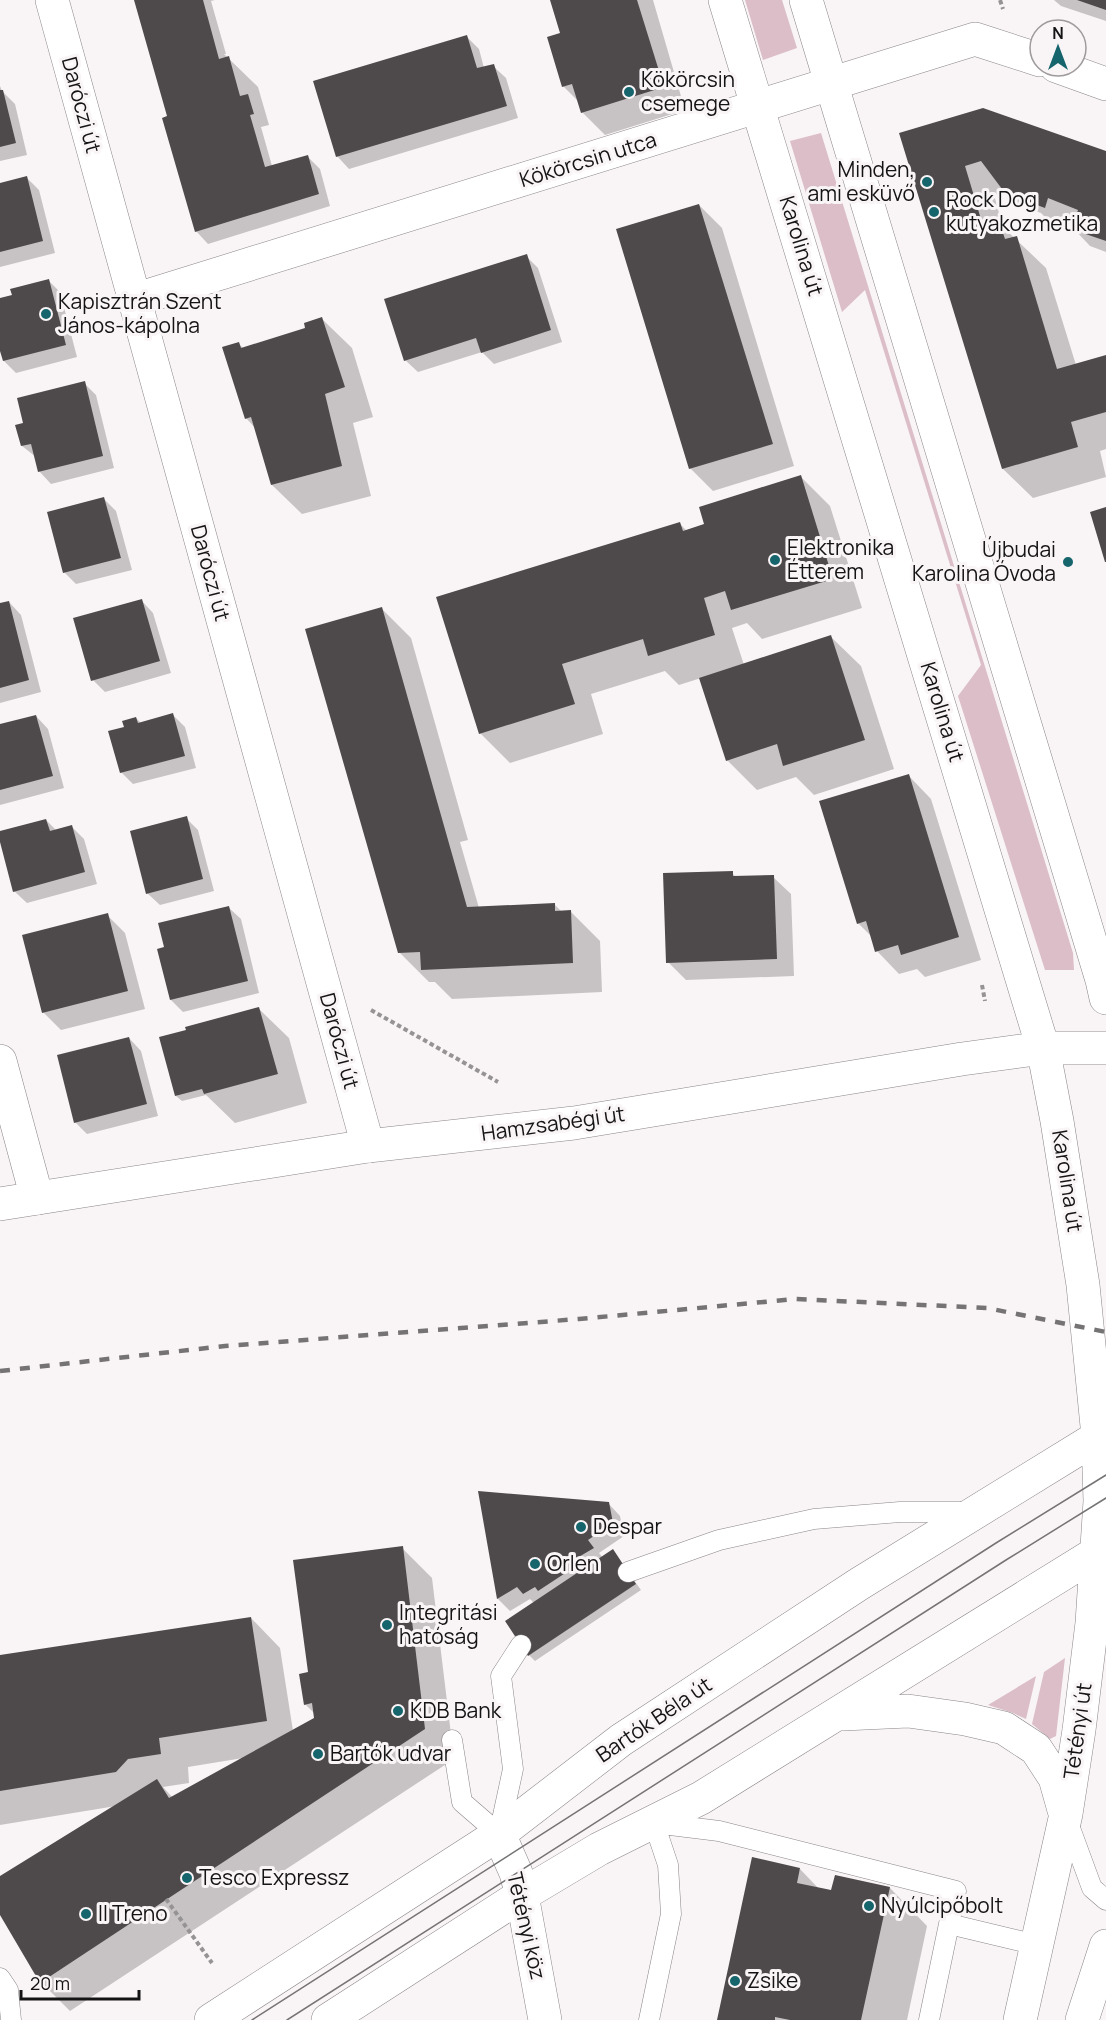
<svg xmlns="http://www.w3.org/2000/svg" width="1106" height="2020" viewBox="0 0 1106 2020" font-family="Manrope,sans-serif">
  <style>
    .green { fill: #dbbec8 }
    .shadow { fill: #0003; fill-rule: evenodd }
    .building { fill: #4e4a4b }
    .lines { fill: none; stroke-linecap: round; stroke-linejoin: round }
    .lane-casing { stroke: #8a8687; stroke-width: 21 }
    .street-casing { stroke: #8a8687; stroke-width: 34 }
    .secondary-casing { stroke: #8a8687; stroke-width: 34 }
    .path { stroke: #969394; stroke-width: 4; stroke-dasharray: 4.5 3; stroke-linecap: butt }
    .lane { stroke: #fff; stroke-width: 20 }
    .street { stroke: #fff; stroke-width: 33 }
    .secondary { stroke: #fff; stroke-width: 33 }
    .tram { stroke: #767374; stroke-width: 1.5 }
    .rail { stroke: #767374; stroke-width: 4.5; stroke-dasharray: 10 10; stroke-linecap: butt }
    .poi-dot { fill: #16646c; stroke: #f9f4f6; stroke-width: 2 }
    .labels { text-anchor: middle; stroke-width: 6; stroke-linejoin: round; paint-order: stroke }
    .poi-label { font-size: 21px; fill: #151414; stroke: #f9f4f6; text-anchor: start }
    .street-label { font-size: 21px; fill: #151414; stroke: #f9f4f6 }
  </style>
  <rect width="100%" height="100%" fill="#f9f4f6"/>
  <!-- green -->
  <path class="green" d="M745 0H782L797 48 763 60Z
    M821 133 1073 953 1074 970H1045L958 696 981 665 865 290 842 312 790 141Z
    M1065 1658 1056 1736 1050 1739 1032 1724 1044 1672Z
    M1036 1676 1026 1719 1013 1713 988 1705Z"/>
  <!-- shadow -->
  <path class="shadow" d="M135 0H215L211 1 226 54H224L258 87 269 125 261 127 272 166 307 156 320 169 330 206 208 244 196 231 170 117Z
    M552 0H653L685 110 605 135 582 112 579 102 563 86 562 34Z
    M1054 0H1106V21L1061 6Z
    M467 37 479 49 484 68 493 66 506 78 518 118 349 169 337 156Z
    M0 86 2 91 15 104 27 155 0 161Z
    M901 134 1106 152V252L1090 246 1073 228 1076 219 1066 214 1063 224 1046 218 1041 213 1019 205 1006 192 994 195 1003 227 1046 268 1076 365 1106 357V449L1100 451 1106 477 1033 498 1003 469Z
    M27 178 39 190 55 253 0 267V184Z
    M699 205 722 228 794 466 713 491 690 468Z
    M526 256 538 268 562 342 494 364 482 352 418 372 405 360Z
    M48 280 60 292 77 357 16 373 4 361 0 345V300L14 296Z
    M322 319 352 348 373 417 353 423 371 496 302 514 272 485 256 429 246 418 238 343 244 349 307 329Z
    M84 383 96 395 114 468 51 484 39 471 36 457 22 446 25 424Z
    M800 476 830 506 862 608 762 639 747 623 732 628 744 665 831 637 861 666 894 769 814 795 796 777 757 790 727 760 701 678 679 685 665 671 591 694 603 734 510 763 480 733 680 524 687 531 706 525Z
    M104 499 116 511 132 570 76 584 64 572Z
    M141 600 153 613 171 673 105 692 93 680Z
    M9 602 21 615 41 692 0 703V604Z
    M381 608 411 638 468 840 460 842 479 908 554 904 562 912H571L600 941 602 992 452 999 435 982H429L399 952Z
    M173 715 185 727 196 768 133 784 121 772 126 728 136 718 141 723Z
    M36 716 48 729 64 788 0 805V726Z
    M909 776 931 799 981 960 925 977 917 969 899 974 877 951 873 938 858 923Z
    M186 818 198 830 214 891 160 905 147 893Z
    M46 820 57 831 72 827 84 839 97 884 27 903 14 891 0 833Z
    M732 873 737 878 773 877 791 894 794 976 686 980 668 962Z
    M228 907 241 919 259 993 183 1012 171 1000 166 948Z
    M107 915 125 933 145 1009 61 1030 43 1012Z
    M259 1009 289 1038 307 1103 235 1123 206 1095 182 1101 176 1096Z
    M129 1038 141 1051 158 1116 87 1134 75 1122Z
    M480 1492 608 1503 620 1516 624 1536 599 1553 603 1558 613 1551 641 1590 535 1661 529 1655 534 1603 530 1599 510 1611 498 1599Z
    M402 1548 432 1578 454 1759 70 2011 41 1982 0 1912V1878L116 1806 0 1825V1657L251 1618 280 1648 293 1731 315 1719V1714L305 1704 310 1674ZM243 1758 173 1798 163 1787 189 1783 188 1767Z
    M800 1869 820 1890 832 1892 890 1888 927 1926 907 2020H718Z"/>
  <!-- building -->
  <path class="building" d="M134 0H203L219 59 229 56 240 96 248 94 254 114 250 115 265 167 308 155 319 194 195 232 162 118 167 116Z
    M550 0H637L664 87 581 113 572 84 562 87 547 37 560 33Z
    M1078 0H1106V10L1077 0Z
    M467 35 477 68 494 64 507 106 336 157 313 81Z
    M0 90H3L16 143 0 147Z
    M983 108 1106 151V241L1071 229 1078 210 1048 198 1045 208 1005 193 981 161 965 166 983 226 999 221 1005 239 1017 236 1057 369 1106 355V412L1071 422 1078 447 1002 469 899 133Z
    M27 176 43 241 0 252V183Z
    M699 204 773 444 689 469 616 229Z
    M527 254 551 330 481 353 476 338 404 361 384 299Z
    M49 279 66 345 3 361 0 351V298L12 295 10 289Z
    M322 317 345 387 325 394 342 466 271 485 251 417 245 419 222 347 239 342 241 348 305 328 304 323Z
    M85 381 103 456 38 472 31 444 21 446 15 425 23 423 17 398Z
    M801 475 833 579 731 610 725 591 704 598 715 635 648 656 643 639 562 664 575 704 479 734 436 597 680 522 683 531 704 524 699 507Z
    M104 497 121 558 63 573 47 512Z
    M1106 507V562H1105L1090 512Z
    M142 599 160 661 91 681 73 618Z
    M9 601 29 680 0 688V603Z
    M382 607 467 907 555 903V911L571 910 573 963 421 970 420 952 398 953 305 629Z
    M831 635 865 740 783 766 777 744 726 761 699 678Z
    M173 713 185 756 120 773 108 731 124 727 122 721 136 717 138 723Z
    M36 715 53 776 0 790V724Z
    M909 774 959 937 901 955 898 945 875 952 866 921 857 924 819 801Z
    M187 816 203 879 146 894 130 831Z
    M46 819 50 831 72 825 85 872 13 892 0 842V831Z
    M733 871V876L774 875 777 959 666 963 663 873Z
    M229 906 248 981 170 1000 157 949 164 947 158 923Z
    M108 913 128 991 42 1013 22 935Z
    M259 1007 278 1074 204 1094 202 1089 175 1096 159 1037 186 1030 185 1027Z
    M129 1037 147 1104 74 1123 57 1055Z
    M478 1491 609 1502 613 1523 588 1540 594 1548 570 1562 573 1568 538 1591 535 1587 523 1594 517 1587 497 1599Z
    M403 1546 425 1729 40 1983 0 1915V1876L157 1779 169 1798 314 1718 312 1703 304 1705 299 1674 308 1672 293 1560Z
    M613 1549 636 1584 528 1656 505 1621Z
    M251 1617 267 1721 159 1738 161 1754 128 1759 116 1772 0 1791V1655Z
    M752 1857 800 1868 797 1883 831 1890 835 1875 890 1887 861 2020H790L775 2017V2020H717Z"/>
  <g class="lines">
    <defs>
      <path id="lane" d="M628 1572 719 1540 814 1519 900 1512H968
        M452 1740 462 1802 499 1834 513 1769 501 1676 521 1645
        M1067 1820 1092 1888 1106 1900
        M0 1978 8 1990 11 2020
        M649 2020 671 1914 668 1865 654 1823 719 1831 956 1891 949 1924
        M929 2020 949 1924 1037 1945"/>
      <path id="street" d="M52 0 368 1146
        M1056 66 1106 84
        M134 300 975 39 1040 60
        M0 1061 37 1198
        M499 1834 516 1873 522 1895 545 2020"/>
      <path id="secondary" d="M725 0 1043 1048 1057 1121 1083 1285 1098 1436 1100 1501 1092 1623 1079 1730 1066 1814 1020 2020
        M806 0 1102 980 1106 998
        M0 1204 368 1146 574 1123 962 1059 1043 1048H1106
        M843 1714 908 1711 965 1719 1004 1728 1036 1749 1055 1778 1064 1810
        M211 2020 499 1834 621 1740 859 1584 1106 1432
        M328 2020 522 1895 599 1849 701 1798 1106 1547
        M1082 2020 1106 1946"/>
    </defs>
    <!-- lane casing -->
    <use href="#lane" class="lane-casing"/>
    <!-- street casing -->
    <use href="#street" class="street-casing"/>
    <!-- secondary casing -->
    <use href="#secondary" class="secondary-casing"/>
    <!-- path -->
    <path class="path" d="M1000 0 1003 9
      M982 985 985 1001
      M371 1010 498 1082
      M166 1899 212 1963"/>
    <!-- lane -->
    <use href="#lane" class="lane"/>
    <!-- street -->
    <use href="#street" class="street"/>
    <!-- secondary -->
    <use href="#secondary" class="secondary"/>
    <!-- tram -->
    <path class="tram" d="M252 2020 996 1543 1106 1475
      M287 2020 1006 1560 1106 1498"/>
    <!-- rail -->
    <path class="rail" d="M0 1371 225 1346 579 1319 796 1299 987 1308 1106 1332"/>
  </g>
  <!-- markers -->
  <g class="poi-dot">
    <circle cx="629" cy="92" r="6"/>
    <circle cx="927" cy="182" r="6"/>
    <circle cx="934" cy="212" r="6"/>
    <circle cx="46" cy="314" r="6"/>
    <circle cx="775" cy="560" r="6"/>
    <circle cx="1068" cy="562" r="6"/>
    <circle cx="581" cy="1527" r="6"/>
    <circle cx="535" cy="1564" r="6"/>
    <circle cx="387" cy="1625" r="6"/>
    <circle cx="398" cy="1711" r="6"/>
    <circle cx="318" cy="1754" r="6"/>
    <circle cx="187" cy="1878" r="6"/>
    <circle cx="869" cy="1906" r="6"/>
    <circle cx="86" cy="1914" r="6"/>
    <circle cx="735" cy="1981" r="6"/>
  </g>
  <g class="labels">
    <!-- poi labels -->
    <g class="poi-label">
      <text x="641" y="87">Kökörcsin<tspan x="641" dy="24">csemege</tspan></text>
      <text x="915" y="177" text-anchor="end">Minden,<tspan x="915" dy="24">ami esküvő</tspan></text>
      <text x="946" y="207">Rock Dog<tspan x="946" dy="24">kutyakozmetika</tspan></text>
      <text x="58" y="309">Kapisztrán Szent<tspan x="58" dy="24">János-kápolna</tspan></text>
      <text x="787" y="555">Elektronika<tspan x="787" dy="24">Étterem</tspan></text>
      <text x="1056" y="557" text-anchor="end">Újbudai<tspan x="1056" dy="24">Karolina Óvoda</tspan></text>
      <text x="593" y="1534">Despar</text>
      <text x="547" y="1571">Orlen</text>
      <text x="399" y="1620">Integritási<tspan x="399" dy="24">hatóság</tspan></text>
      <text x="410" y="1718">KDB Bank</text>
      <text x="330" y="1761">Bartók udvar</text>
      <text x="199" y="1885">Tesco Expressz</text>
      <text x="881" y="1913">Nyúlcipőbolt</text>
      <text x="98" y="1921">Il Treno</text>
      <text x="747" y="1988">Zsike</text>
    </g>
    <!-- street labels -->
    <g class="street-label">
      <text transform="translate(81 105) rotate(75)" y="7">Daróczi út</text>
      <text transform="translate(588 160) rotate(-17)" y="7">Kökörcsin utca</text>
      <text transform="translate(801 246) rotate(73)" y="7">Karolina út</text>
      <text transform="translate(210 573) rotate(75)" y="7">Daróczi út</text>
      <text transform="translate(942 712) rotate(73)" y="7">Karolina út</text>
      <text transform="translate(339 1041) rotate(75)" y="7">Daróczi út</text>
      <text transform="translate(553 1124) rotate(-8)" y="7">Hamzsabégi út</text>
      <text transform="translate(1067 1181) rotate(81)" y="7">Karolina út</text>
      <text transform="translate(654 1720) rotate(-34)" y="7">Bartók Béla út</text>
      <text transform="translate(1078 1731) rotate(-82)" y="7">Tétényi út</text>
      <text transform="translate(526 1926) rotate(77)" y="7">Tétényi köz</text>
    </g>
  </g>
  <!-- north arrow -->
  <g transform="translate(1058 48)"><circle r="28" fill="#f9f4f6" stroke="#9e9a9c" stroke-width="1.5"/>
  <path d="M0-4.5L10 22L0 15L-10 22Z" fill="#16646c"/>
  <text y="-9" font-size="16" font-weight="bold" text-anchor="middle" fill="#151414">N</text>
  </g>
  <!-- scale -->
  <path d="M21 1990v9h118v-9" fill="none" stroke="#151414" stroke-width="3"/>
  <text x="30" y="1990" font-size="18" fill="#151414" stroke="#f9f4f6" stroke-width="4.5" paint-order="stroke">20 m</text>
</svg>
